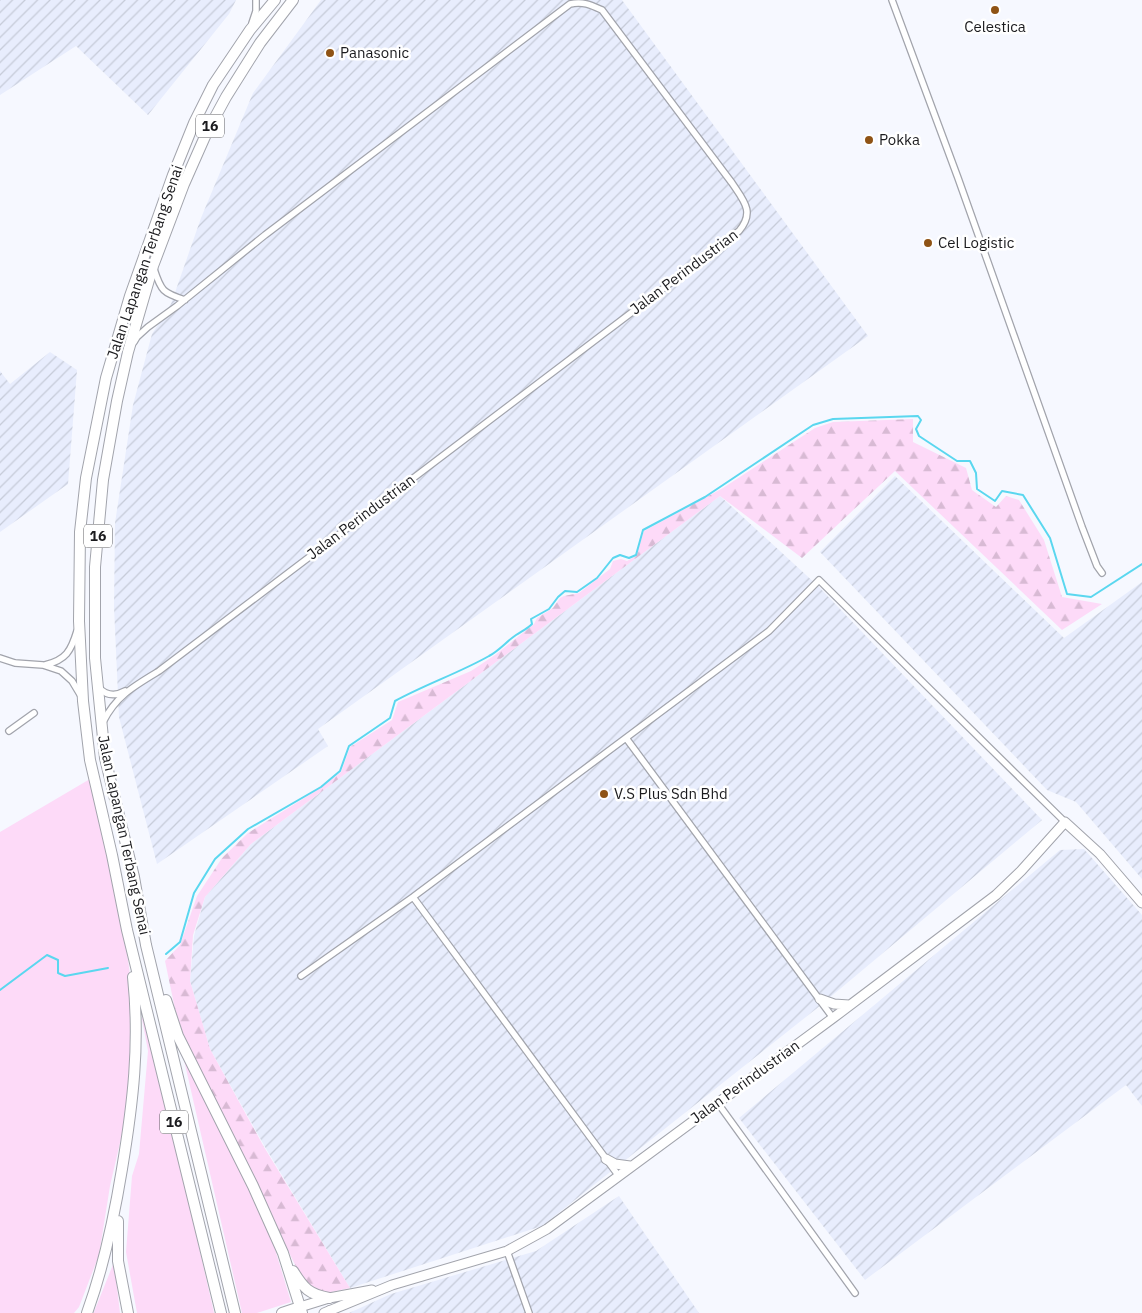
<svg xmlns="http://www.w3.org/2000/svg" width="1142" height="1313" viewBox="0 0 1142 1313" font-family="'IBM Plex Sans',sans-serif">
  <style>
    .industrial { fill: url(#industrial-furrows) }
    .grass { fill: #fddaf8 }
    .forest { fill: url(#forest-firs) }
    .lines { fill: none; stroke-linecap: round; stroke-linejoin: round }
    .stream { stroke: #5ad7ef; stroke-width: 2 }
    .street-casing { stroke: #a2a4ac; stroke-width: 8 }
    .secondary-casing { stroke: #a2a4ac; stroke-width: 11 }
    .highway-casing { stroke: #a2a4ac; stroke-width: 12 }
    .street { stroke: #fff; stroke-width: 5.5 }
    .secondary { stroke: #fff; stroke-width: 9 }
    .highway { stroke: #fff; stroke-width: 10 }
    .poi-dot { fill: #8f5315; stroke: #fff; stroke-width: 2 }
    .labels { text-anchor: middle; stroke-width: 5; stroke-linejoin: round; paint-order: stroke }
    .shield { fill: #fff; stroke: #5f5f62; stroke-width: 1 }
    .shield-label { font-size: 14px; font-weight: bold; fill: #1b1b1e }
    .poi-label { font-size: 15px; fill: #1b1b1e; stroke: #fff; text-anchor: start }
    .street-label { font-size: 15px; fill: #1b1b1e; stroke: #fff }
  </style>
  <defs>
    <pattern id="industrial-furrows" width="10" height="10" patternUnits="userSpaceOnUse" patternTransform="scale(1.25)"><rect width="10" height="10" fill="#e8edfd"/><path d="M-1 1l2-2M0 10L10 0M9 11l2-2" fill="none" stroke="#c6cbd8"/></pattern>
    <pattern id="forest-firs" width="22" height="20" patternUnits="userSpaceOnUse" patternTransform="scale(1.25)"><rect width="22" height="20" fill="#fddaf8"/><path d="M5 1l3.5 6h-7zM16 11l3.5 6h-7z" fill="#d8bad4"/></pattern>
  </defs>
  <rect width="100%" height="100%" fill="#f6f8ff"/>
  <!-- industrial -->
  <path class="industrial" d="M0 0H236L229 14 148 115 76 46 0 95Z
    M321 0H622L868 336 318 729 328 746 157 864 119 717 114 607 115 523 133 405 152 334 171 304 201 218 253 93Z
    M50 352 77 370 68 484 0 532V371L10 384Z
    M895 476 1064 638 1142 582V879L1076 802 1047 790 820 552Z
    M720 496 818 586 1042 820 816 1009 542 1226 350 1288 265 1147 210 1049 190 981 194 936 205 897 251 844Z
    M1084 849 1142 915V1106L1126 1085 865 1280 739 1118 1060 850Z
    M619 1196 699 1313H349L391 1294 536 1251Z"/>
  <!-- grass -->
  <path class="grass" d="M90 779 126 945 134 1005 131 1095 110 1186 99 1255 79 1307 74 1313H0V832Z
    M144 1014 147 1018 214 1313H137L126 1252 132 1176 139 1154 148 1051 142 1019Z
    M181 1047 268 1226 291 1302 257 1313H242Z
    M114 1262 120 1313H93L94 1312Z"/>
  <!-- forest -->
  <path class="forest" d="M913 419V442L966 468 972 490 996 507 1006 496 1019 500 1044 540 1062 597 1102 604 1062 630 895 471 802 558 720 496 251 844 205 897 193 935 190 981 210 1049 264 1147 350 1288 322 1294 302 1279 184 1038 175 1009 165 961 180 945 197 896 222 858 248 833 322 787 341 772 350 747 392 720 398 702 471 671 495 655 534 624 537 618 553 608 560 598 564 596 579 593 610 569 613 561 621 559 627 561 636 556 644 531 723 488 815 428 833 422Z"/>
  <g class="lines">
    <!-- stream -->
    <path class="stream" d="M166 954 180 942 194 893 215 859 248 829 321 787 340 771 349 746 390 718 395 701C426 684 459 673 489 656 499 651 507 641 516 635 522 631 527 629 532 624L531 619 549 609 558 597 565 591 577 592 597 578 613 558 620 555 629 558 636 555 643 530 705 497 813 425 833 419 918 416 921 420 916 429 919 436 957 461H970L976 473 977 489 995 501 1002 491 1023 495 1050 538 1067 594 1091 597 1142 564
      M0 990 47 955 58 960V973L65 976 108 968"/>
    <defs>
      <path id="street" d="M892 0 958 178 1082 527 1097 566 1102 573
        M252 23 256 11V0
        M154 269C161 291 163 293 185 300
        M0 658 15 663 43 665 61 671 72 681 81 696
        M45 665C66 660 71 651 77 631
        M99 688C107 696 116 696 125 691
        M103 722C116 696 134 686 159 671L739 231C755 212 744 201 732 183L602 10C591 5 583 1 570 4L265 235 177 306 148 327 137 337 134 342
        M9 731 34 713
        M626 738 833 1018
        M413 897 618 1175
        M301 976 413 897 769 631 819 580 1065 822
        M717 1102 855 1293
        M507 1251 529 1313"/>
      <path id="secondary" d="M820 999 834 1004 849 1005
        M606 1159 615 1164 630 1166
        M300 1307 329 1298 372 1290
        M324 1313 392 1285 507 1251 547 1229 833 1018 996 895 1021 871 1065 822 1100 854 1142 903"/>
      <path id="highway" d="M166 1000 178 1036 253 1186 283 1253 302 1313
        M118 1221V1261L128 1313
        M293 1271C304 1289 309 1294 329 1298
        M87 1313C104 1266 114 1218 122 1169 133 1103 140 1044 133 977
        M221 1313 127 930 112 855 90 760 83 701 79 621 80 532 86 478 106 378 130 296 173 175 194 123 213 85 250 30 275 0
        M235 1313 146 945 134 877 105 758 95 658V567L103 480 117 401 128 352 153 266 184 184 207 132 226 97 260 43 293 0
        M282 1313 300 1307
        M329 1313 330 1311"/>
    </defs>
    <!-- street casing -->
    <use href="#street" class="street-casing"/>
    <!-- secondary casing -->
    <use href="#secondary" class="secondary-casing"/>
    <!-- highway casing -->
    <use href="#highway" class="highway-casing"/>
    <!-- street -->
    <use href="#street" class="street"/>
    <!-- secondary -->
    <use href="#secondary" class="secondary"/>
    <!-- highway -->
    <use href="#highway" class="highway"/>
  </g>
  <!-- markers -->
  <g class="poi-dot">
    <circle cx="995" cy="10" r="5"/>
    <circle cx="330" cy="53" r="5"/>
    <circle cx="869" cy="140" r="5"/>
    <circle cx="928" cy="243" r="5"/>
    <circle cx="604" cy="794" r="5"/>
  </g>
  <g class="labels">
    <!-- shield labels -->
    <g class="shield">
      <rect x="196" y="114.5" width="28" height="23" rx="4"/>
      <rect x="84" y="524.5" width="28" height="23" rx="4"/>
      <rect x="160" y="1110.5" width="28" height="23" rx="4"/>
    </g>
    <g class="shield-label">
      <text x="210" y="131">16</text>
      <text x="98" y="541">16</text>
      <text x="174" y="1127">16</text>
    </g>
    <!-- poi labels -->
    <g class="poi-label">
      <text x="995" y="32" text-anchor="middle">Celestica</text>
      <text x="340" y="58">Panasonic</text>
      <text x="879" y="145">Pokka</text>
      <text x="938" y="248">Cel Logistic</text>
      <text x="614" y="799">V.S Plus Sdn Bhd</text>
    </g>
    <!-- street labels -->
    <g class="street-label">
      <text transform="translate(145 262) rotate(-71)" y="5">Jalan Lapangan Terbang Senai</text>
      <text transform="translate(684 272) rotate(-37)" y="5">Jalan Perindustrian</text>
      <text transform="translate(361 517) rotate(-37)" y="5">Jalan Perindustrian</text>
      <text transform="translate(124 835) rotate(78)" y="5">Jalan Lapangan Terbang Senai</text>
      <text transform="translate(745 1082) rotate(-36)" y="5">Jalan Perindustrian</text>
    </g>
  </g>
</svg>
